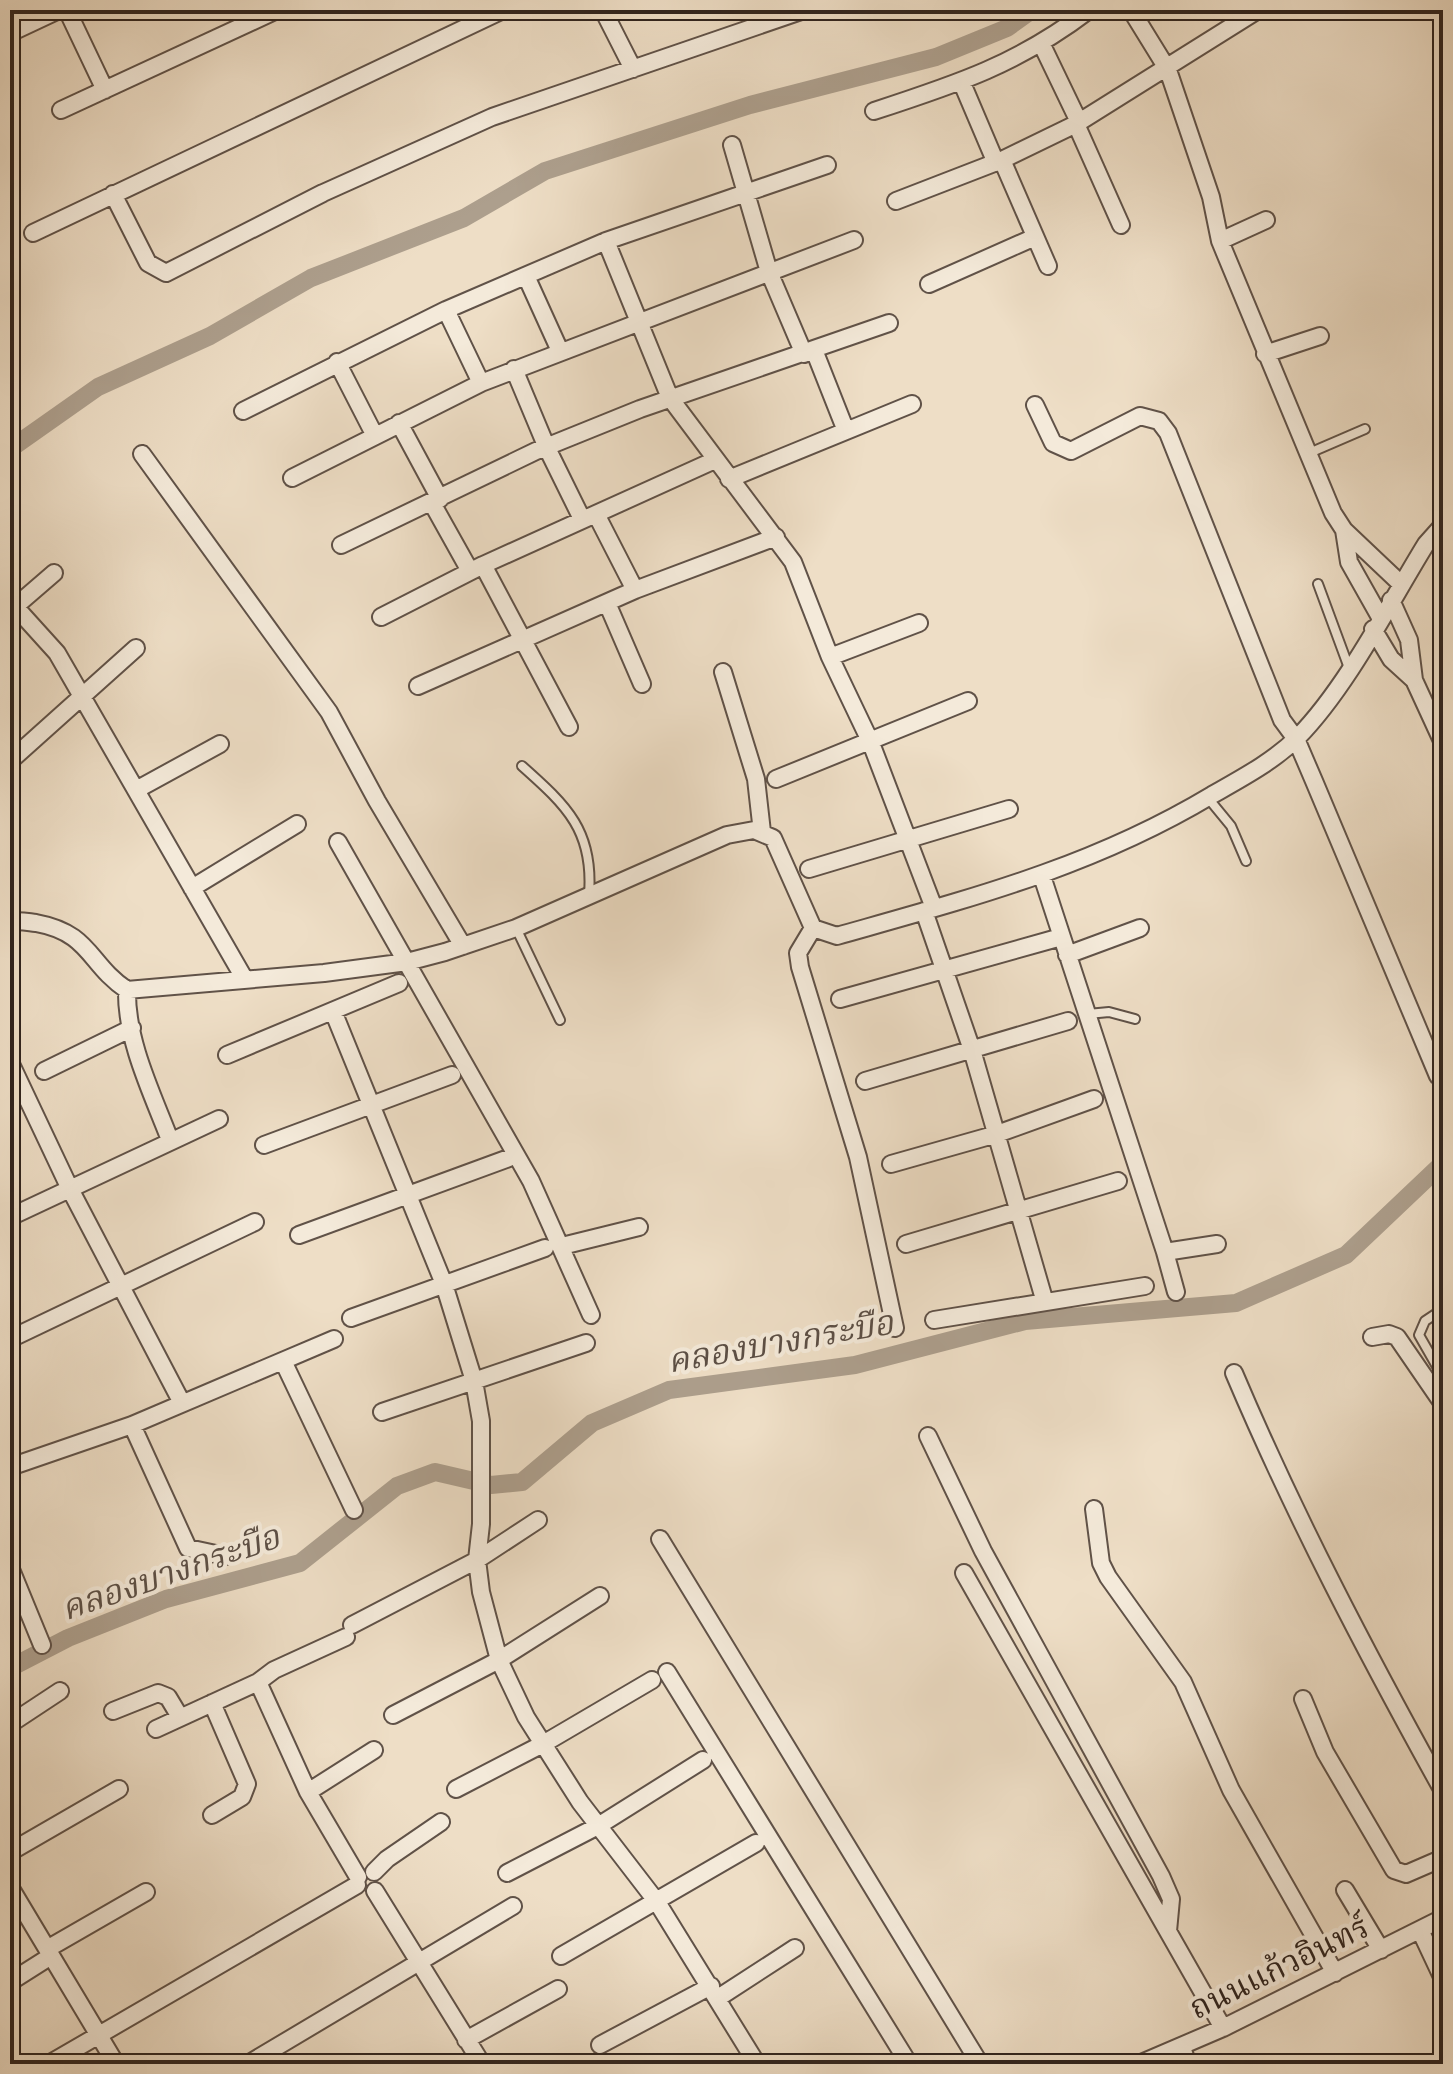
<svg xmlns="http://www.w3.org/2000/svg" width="1453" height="2074" viewBox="0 0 1453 2074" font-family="Vollkorn,'Noto Serif Thai',serif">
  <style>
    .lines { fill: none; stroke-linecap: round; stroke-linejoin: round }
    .canal { stroke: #ad9f8d; stroke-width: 18 }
    .lane-casing { stroke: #605248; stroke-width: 12 }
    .street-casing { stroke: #605248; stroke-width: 20 }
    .lane { stroke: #f4eada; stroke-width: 8 }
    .street { stroke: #f4eada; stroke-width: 16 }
    .labels { text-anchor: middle; stroke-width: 8; stroke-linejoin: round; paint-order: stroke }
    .street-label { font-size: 32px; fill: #30241e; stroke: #f4eada }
    .water-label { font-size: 34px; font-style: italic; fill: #5c4f45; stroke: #f4eada }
  </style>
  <rect width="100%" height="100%" fill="#eedec6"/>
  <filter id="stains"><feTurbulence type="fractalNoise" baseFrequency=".0025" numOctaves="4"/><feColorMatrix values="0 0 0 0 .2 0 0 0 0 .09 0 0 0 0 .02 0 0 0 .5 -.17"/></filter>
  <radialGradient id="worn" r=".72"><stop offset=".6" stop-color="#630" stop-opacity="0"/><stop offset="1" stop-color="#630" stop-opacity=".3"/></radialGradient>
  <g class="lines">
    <!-- canal -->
    <path class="canal" d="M10 449 98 387 210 336 311 278 464 218 545 171 750 105 936 57 1007 28 1032 10
      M10 1668 68 1638 166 1599 300 1563 397 1486 435 1472 491 1485 522 1482 592 1423 669 1390 855 1365 1025 1321 1236 1303 1346 1255 1443 1163"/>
    <defs>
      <path id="lane" d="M1307 454 1365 429
        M1318 584 1349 668
        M522 766C567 806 594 831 589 895
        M1208 798 1231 826 1246 861
        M516 928 560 1020
        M1088 1014 1109 1012 1135 1019
        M1443 1309 1425 1321 1419 1335 1443 1377
        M1185 2044 1192 2064"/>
      <path id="street" d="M67 10 105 90
        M603 10 633 69
        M1131 10 1168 70 1211 197 1220 241 1333 513 1344 530 1401 584
        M10 33 59 10
        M1042 45 1079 122
        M962 83 996 163
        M61 110 277 10
        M874 111C957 84 1018 64 1089 10
        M1076 124 1121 225
        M732 145 769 272 804 354
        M1002 160 1048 266
        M113 194 148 263 166 273 323 193 492 117 804 10
        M896 201 1002 160 1076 124 1258 10
        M33 233 503 10
        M606 241 670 398 793 562 830 657 871 743 934 908
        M1220 241 1266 220
        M526 276 560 351
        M929 284 1035 237
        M446 310 481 383
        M814 350 846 431
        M1265 354 1320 336
        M337 362 375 436
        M514 369 547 448 582 519
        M1035 405 1053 443 1071 451 1140 416 1159 421 1168 433 1282 720 1296 739 1314 781 1438 1076
        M243 411 446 310 606 241 827 165
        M399 423 440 499
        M142 454 329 712 377 801 463 946
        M292 478 481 383 854 240
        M729 479 912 404
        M432 503 470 571
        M596 514 635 590
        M1344 530 1349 562 1380 617
        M341 545 536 451 640 409 889 323
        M483 565 569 727
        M1391 600 1409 640 1414 680 1443 743
        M10 601 57 653 244 978
        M607 603 642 684
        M10 611 54 573
        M381 617 483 565 715 460
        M1373 629 1391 659 1414 680
        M830 657 919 623
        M723 672 756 779 762 832
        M418 686 635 590 776 537
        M10 761 136 648
        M776 779 968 701
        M136 790 220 744
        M338 842 531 1181 591 1315
        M809 869 1009 809
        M1042 876 1165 1252 1217 1244
        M192 888 297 824
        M924 911 972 1050 1044 1299
        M10 922C19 920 27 922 36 923 91 933 88 964 127 990L324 973 407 962 445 952 516 928 727 835 754 830 773 838 813 928 837 936C971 898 1092 867 1212 795 1242 778 1274 761 1298 737 1347 687 1389 604 1426 544L1443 525
        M813 928 798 953 800 967 858 1157 895 1328
        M1067 955 1140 928
        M127 990C126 1041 152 1093 170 1140
        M840 999 1054 939
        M333 1011 444 1284 474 1381 481 1421V1524L477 1560 481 1592 499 1660 526 1717 580 1802 657 1902 757 2064
        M227 1055 399 983
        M10 1062 70 1189 182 1403
        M44 1071 132 1028
        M865 1081 1068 1021
        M264 1145 452 1075
        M891 1164 997 1134 1094 1099
        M10 1217 219 1119
        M299 1235 509 1158
        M906 1244 1118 1181
        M562 1246 639 1227
        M1165 1252 1176 1292
        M351 1318 545 1248
        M934 1320 1145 1286
        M1372 1337 1389 1334 1397 1337 1443 1404
        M10 1339 255 1222
        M283 1361 354 1510
        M1234 1373C1295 1517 1367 1654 1443 1791
        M382 1412 586 1343
        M132 1425 188 1548 225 1556
        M928 1436 983 1551 1161 1876 1171 1899 1168 1931
        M10 1467 132 1425 334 1339
        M1094 1509 1101 1563 1108 1577 1183 1682 1231 1790 1335 1973
        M660 1539 980 2064
        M10 1567 42 1645
        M964 1573 1223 2028
        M352 1625 477 1560 538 1520
        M346 1637 274 1670 258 1682 308 1792 358 1877
        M667 1672 909 2064
        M1303 1699 1325 1752 1394 1870 1406 1874 1443 1858
        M113 1711 158 1693 168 1697 180 1717
        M393 1715 499 1660 600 1596
        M10 1724 60 1691
        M156 1729 258 1682
        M456 1789 543 1744 652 1680
        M308 1792 374 1750
        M212 1815 242 1797 247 1784 212 1703
        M10 1852 119 1789
        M374 1872 387 1859 441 1822
        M507 1873 598 1826 703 1760
        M10 1887 116 2064
        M1345 1890 1381 1950
        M375 1891 482 2064
        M1420 1930 1443 1979
        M47 1949 146 1892
        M561 1956 756 1843
        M10 1982 51 1956
        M718 1998 795 1948
        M466 2040 558 1989
        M600 2045 711 1986
        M49 2064 357 1885
        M248 2064 513 1906
        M1139 2064 1223 2028 1443 1918"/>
    </defs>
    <!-- lane casing -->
    <use href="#lane" class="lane-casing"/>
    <!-- street casing -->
    <use href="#street" class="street-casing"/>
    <!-- lane -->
    <use href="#lane" class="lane"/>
    <!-- street -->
    <use href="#street" class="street"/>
  </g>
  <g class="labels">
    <!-- street labels -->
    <g class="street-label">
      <text transform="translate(1279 1967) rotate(-26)" y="11">ถนนแก้วอินทร์</text>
    </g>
    <!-- water labels -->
    <g class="water-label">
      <text transform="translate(780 1341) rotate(-10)" y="12">คลองบางกระบือ</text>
      <text transform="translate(170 1572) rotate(-19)" y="12">คลองบางกระบือ</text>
    </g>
  </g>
  <!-- margin -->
  <rect width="1453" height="2074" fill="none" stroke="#eedec6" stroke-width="40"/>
  <rect x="12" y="12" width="1429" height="2050" fill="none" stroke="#30241e" stroke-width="4"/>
  <rect x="20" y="20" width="1413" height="2034" fill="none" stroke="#30241e" stroke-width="2"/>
  <rect width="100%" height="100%" filter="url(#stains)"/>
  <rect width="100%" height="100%" fill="url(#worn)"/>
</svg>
